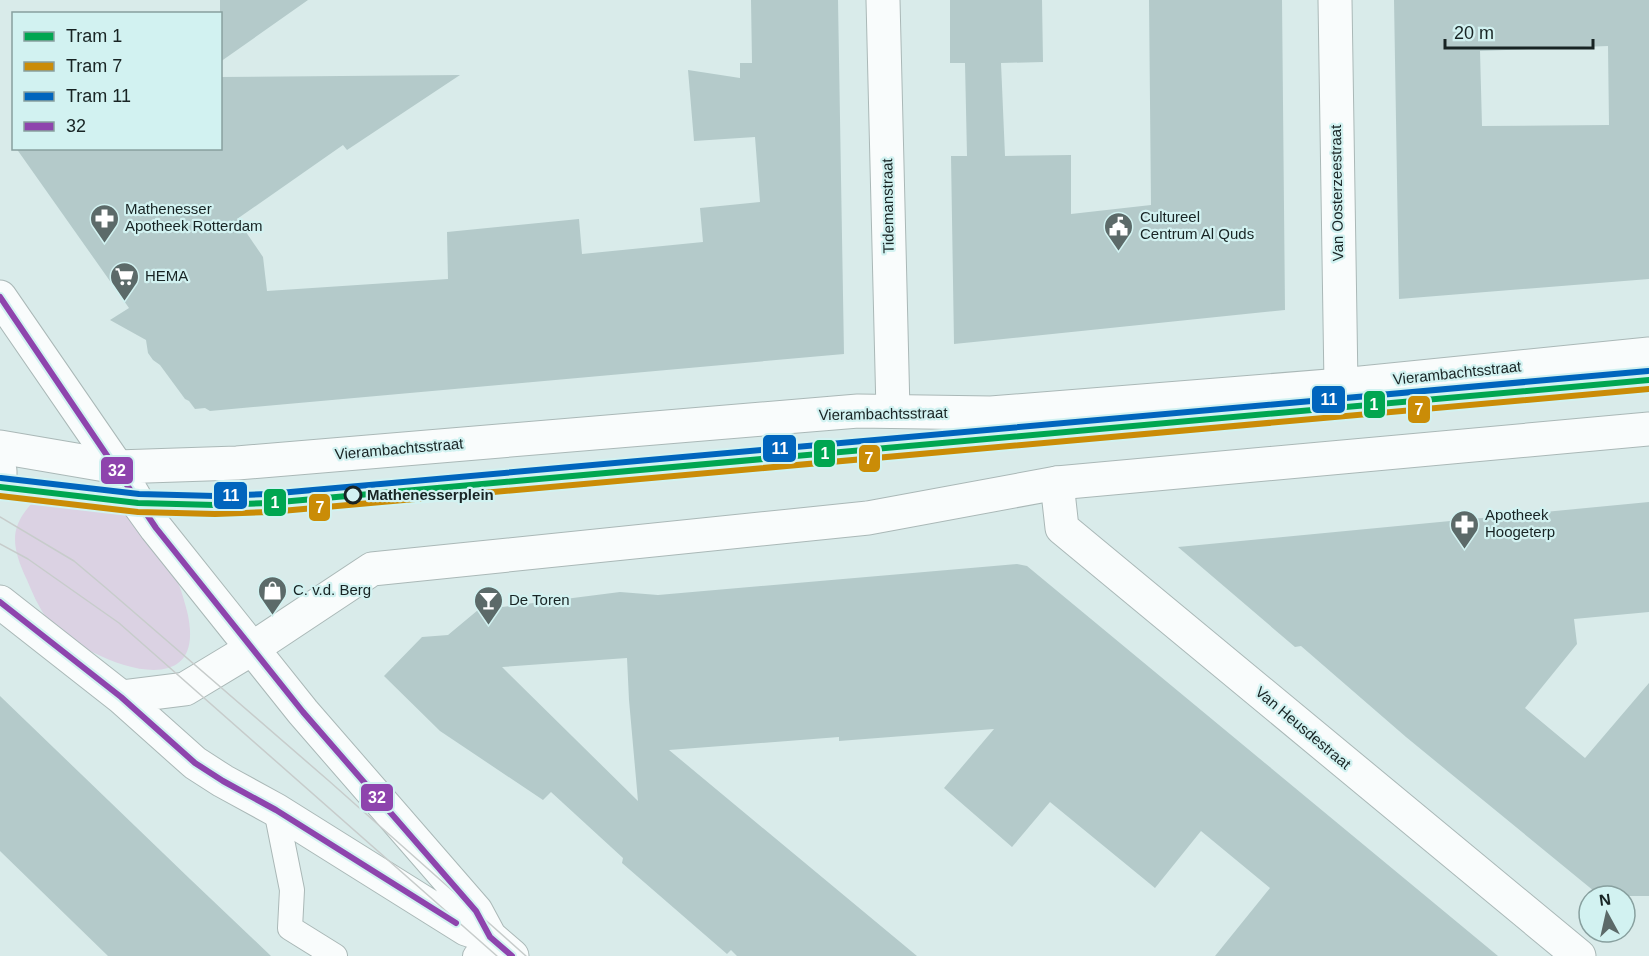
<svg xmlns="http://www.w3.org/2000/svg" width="1649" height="956" viewBox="0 0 1649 956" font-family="Arial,sans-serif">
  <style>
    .green { fill: #dbd2e3 }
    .building { fill: #b4caca; fill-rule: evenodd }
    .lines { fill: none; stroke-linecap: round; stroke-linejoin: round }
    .service-casing { stroke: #aab8b7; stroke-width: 26 }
    .minor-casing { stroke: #aab8b7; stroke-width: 35 }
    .tertiary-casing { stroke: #aab8b7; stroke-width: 35 }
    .service { stroke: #f9fcfc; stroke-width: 24 }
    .minor { stroke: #f9fcfc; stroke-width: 33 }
    .tertiary { stroke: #f9fcfc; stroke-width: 33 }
    .tram { stroke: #c7cccb; stroke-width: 1.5 }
    .bus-1-casing { stroke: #d2f2f1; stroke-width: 10 }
    .bus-1 { stroke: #8e44ad; stroke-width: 6 }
    .tram-1-casing { stroke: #d2f2f1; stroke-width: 10 }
    .tram-2-casing { stroke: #d2f2f1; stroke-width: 10 }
    .tram-3-casing { stroke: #d2f2f1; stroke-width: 10 }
    .tram-1 { stroke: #00a651; stroke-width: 6 }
    .tram-2 { stroke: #ca8c07; stroke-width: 6 }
    .tram-3 { stroke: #0065bd; stroke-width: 6 }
    .stop-dot { fill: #d2f2f1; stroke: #182424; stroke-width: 3 }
    .labels { text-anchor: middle; stroke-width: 4.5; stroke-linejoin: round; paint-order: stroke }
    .street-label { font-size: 15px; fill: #182424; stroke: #d2f2f1 }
    .poi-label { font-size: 15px; fill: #182424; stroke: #d2f2f1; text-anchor: start }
    .stop-label { font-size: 15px; font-weight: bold; fill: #182424; stroke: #d2f2f1; text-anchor: start }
    .line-badge { stroke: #d2f2f1; stroke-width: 2 }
    .badge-label { font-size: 16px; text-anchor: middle; font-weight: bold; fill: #fff }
  </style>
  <rect width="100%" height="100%" fill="#d9ebea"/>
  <!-- green -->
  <path class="green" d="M47 489 108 497C128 519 151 540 169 565 178 578 183 596 187 611 212 715 78 658 46 617 38 606 32 592 27 580 7 538 11 520 47 489Z"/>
  <!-- building -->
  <path class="building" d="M220 0H308L220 62Z
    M751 0H838L844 354 210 411 205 408 195 409 189 401 185 399 160 365 153 360 148 353 146 340 110 320 129 308 16 148H220V77L460 75 347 150 343 145 237 219 263 257 267 291 448 279 447 232 579 219 582 254 703 242 700 208 760 202 755 137 694 141 688 70 740 78V63H752Z
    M950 0H1042L1043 62 1001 63 1005 156 1071 155V214L1151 205 1149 0H1282L1285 310 954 344 951 156H967L965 63H950Z
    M1394 0H1649V279L1399 299ZM1608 46 1609 125 1482 126 1480 51Z
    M1649 502V612L1574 619 1577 644 1525 708 1585 758 1649 683V896H1600L1406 737 1301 646 1295 647 1178 547Z
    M1017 564 1027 566 1498 956H1215L1270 888 1201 831 1155 888 1050 802 1012 847 944 788 994 729 839 741V737L669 750 917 956H737L731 950 727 954 622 863 623 858 551 792 543 800 440 731 384 676 422 637 448 635 478 610 620 592 658 595ZM627 658 629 700 638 801 502 667Z
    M0 696 190 879 271 956H108L0 851Z"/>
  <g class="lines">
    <defs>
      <path id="service" d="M276 810 292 890 290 928 335 956
        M475 956 490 937"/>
      <path id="minor" d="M883 0 893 411
        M1335 0 1341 385
        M0 297 117 467
        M1057 483 1062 528 1579 956"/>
      <path id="tertiary" d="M0 447 117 467 237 463 858 411 991 413 1341 385 1649 354
        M117 467 138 503 156 528 303 712 476 911 490 937 512 956
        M0 471V482
        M0 602 121 697 195 763 223 781 276 810 466 929 490 937
        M121 697 185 689 190 686 253 648 372 569 868 518 1057 483 1649 429"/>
    </defs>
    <!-- service casing -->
    <use href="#service" class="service-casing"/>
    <!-- minor casing -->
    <use href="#minor" class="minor-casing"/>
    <!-- tertiary casing -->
    <use href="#tertiary" class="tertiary-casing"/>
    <!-- service -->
    <use href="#service" class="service"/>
    <!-- minor -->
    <use href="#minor" class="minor"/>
    <!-- tertiary -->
    <use href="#tertiary" class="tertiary"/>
    <!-- tram -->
    <path class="tram" d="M0 517 74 561 106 588 329 781 526 956
      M0 544 28 559 119 623 497 956"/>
    <defs>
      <path id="bus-1" d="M0 297 156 528 303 712 476 911 490 937 512 956
        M0 602 121 697 195 763 223 781 276 810 456 923"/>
    </defs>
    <!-- bus-1 casing -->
    <use href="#bus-1" class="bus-1-casing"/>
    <!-- bus-1 -->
    <use href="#bus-1" class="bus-1"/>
    <defs>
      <path id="tram-1" d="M0 487 138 503 215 505 269 503 1649 380"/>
      <path id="tram-2" d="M0 496 138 512 215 514 270 512 1649 389"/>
      <path id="tram-3" d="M1 478 139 494 215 496 268 494 1648 371"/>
    </defs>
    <!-- tram-1 casing -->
    <use href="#tram-1" class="tram-1-casing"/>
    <!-- tram-2 casing -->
    <use href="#tram-2" class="tram-2-casing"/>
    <!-- tram-3 casing -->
    <use href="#tram-3" class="tram-3-casing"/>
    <!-- tram-1 -->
    <use href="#tram-1" class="tram-1"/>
    <!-- tram-2 -->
    <use href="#tram-2" class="tram-2"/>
    <!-- tram-3 -->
    <use href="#tram-3" class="tram-3"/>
  </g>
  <!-- icons -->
  <defs>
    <symbol id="pharmacy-pin" viewBox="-11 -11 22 30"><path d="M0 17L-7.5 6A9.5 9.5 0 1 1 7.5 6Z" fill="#5c6a69" stroke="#d2f2f1"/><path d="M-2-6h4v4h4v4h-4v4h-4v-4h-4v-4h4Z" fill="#fff"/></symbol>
    <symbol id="civic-pin" viewBox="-11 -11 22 30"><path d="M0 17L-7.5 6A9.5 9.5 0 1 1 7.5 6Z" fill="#5c6a69" stroke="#d2f2f1"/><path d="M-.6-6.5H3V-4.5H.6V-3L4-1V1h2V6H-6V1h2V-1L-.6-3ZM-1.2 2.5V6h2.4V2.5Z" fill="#fff"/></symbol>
    <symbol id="supermarket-pin" viewBox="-11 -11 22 30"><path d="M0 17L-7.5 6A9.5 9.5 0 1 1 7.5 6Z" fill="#5c6a69" stroke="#d2f2f1"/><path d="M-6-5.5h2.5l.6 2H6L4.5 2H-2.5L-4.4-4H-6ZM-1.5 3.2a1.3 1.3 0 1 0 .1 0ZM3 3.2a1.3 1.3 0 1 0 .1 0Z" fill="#fff"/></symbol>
    <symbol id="shop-pin" viewBox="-11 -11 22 30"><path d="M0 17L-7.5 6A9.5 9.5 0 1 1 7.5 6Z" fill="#5c6a69" stroke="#d2f2f1"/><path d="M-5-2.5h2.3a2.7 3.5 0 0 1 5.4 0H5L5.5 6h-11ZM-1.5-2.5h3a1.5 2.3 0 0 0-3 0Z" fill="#fff"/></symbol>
    <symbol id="bar-pin" viewBox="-11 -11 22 30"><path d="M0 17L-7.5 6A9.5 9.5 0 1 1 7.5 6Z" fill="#5c6a69" stroke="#d2f2f1"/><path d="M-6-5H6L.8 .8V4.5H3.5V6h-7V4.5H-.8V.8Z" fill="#fff"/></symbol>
  </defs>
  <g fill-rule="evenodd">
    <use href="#pharmacy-pin" x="88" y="202" width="33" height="45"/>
    <use href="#civic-pin" x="1102" y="210" width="33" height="45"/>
    <use href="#supermarket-pin" x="108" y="260" width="33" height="45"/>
    <use href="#pharmacy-pin" x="1448" y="508" width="33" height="45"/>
    <use href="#shop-pin" x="256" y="574" width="33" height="45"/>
    <use href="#bar-pin" x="472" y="584" width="33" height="45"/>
  </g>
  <!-- markers -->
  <circle class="stop-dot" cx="353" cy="495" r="8"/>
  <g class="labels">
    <!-- street labels -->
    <g class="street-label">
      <text transform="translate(1337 193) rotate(-91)" y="5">Van Oosterzeestraat</text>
      <text transform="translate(888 206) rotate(-91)" y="5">Tidemanstraat</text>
      <text transform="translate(1457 373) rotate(-6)" y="5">Vierambachtsstraat</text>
      <text transform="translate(883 414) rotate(-1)" y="5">Vierambachtsstraat</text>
      <text transform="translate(399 449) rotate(-5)" y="5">Vierambachtsstraat</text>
      <text transform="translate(1303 728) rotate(40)" y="5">Van Heusdestraat</text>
    </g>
    <!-- poi labels -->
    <g class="poi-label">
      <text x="125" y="214">Mathenesser<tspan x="125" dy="17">Apotheek Rotterdam</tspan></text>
      <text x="1140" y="222">Cultureel<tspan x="1140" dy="17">Centrum Al Quds</tspan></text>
      <text x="145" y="281">HEMA</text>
      <text x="1485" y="520">Apotheek<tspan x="1485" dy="17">Hoogeterp</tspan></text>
      <text x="293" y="595">C. v.d. Berg</text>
      <text x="509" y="605">De Toren</text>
    </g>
    <!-- stop labels -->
    <g class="stop-label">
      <text x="367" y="500">Mathenesserplein</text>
    </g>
  </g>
  <g class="line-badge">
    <rect x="1311" y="385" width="35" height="29" rx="6" fill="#0065bd"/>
    <rect x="1363" y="390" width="23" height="29" rx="6" fill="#00a651"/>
    <rect x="1407" y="395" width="24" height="29" rx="6" fill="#ca8c07"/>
    <rect x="762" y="434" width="35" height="29" rx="6" fill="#0065bd"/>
    <rect x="813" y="439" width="23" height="29" rx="6" fill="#00a651"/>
    <rect x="858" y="444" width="23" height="29" rx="6" fill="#ca8c07"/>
    <rect x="100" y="456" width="34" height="29" rx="6" fill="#8e44ad"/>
    <rect x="213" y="481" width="35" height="29" rx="6" fill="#0065bd"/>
    <rect x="263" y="488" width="24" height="29" rx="6" fill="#00a651"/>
    <rect x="308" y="493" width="23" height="29" rx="6" fill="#ca8c07"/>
    <rect x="360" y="783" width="34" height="29" rx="6" fill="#8e44ad"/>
  </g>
  <g class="badge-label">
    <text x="1329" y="405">11</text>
    <text x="1374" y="410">1</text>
    <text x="1419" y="415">7</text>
    <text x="780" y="454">11</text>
    <text x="825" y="459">1</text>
    <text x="869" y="464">7</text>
    <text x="117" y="476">32</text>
    <text x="231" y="501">11</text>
    <text x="275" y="508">1</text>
    <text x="320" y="513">7</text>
    <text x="377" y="803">32</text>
  </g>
  <!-- legend -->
  <rect x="12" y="12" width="210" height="138" fill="#d2f2f1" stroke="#88a09f" stroke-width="1.5"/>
  <rect x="24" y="32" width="30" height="9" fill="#00a651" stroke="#88a09f" stroke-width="1.5"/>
  <text x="66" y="42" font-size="18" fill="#182424">Tram 1</text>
  <rect x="24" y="62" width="30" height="9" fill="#ca8c07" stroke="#88a09f" stroke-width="1.5"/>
  <text x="66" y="72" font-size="18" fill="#182424">Tram 7</text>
  <rect x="24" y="92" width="30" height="9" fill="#0065bd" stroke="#88a09f" stroke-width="1.5"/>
  <text x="66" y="102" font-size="18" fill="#182424">Tram 11</text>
  <rect x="24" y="122" width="30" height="9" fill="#8e44ad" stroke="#88a09f" stroke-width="1.5"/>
  <text x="66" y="132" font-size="18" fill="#182424">32</text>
  <!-- north arrow -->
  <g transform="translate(1607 914) rotate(352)"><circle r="28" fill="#d2f2f1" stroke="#88a09f" stroke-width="1.5"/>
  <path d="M0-4.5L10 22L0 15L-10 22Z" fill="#5c6a69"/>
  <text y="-9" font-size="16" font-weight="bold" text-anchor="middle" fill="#182424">N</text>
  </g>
  <!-- scale -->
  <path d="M1445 39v9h148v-9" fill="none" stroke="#182424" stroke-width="3"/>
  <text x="1454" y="39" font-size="18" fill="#182424" stroke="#d2f2f1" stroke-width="4.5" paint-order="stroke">20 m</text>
</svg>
